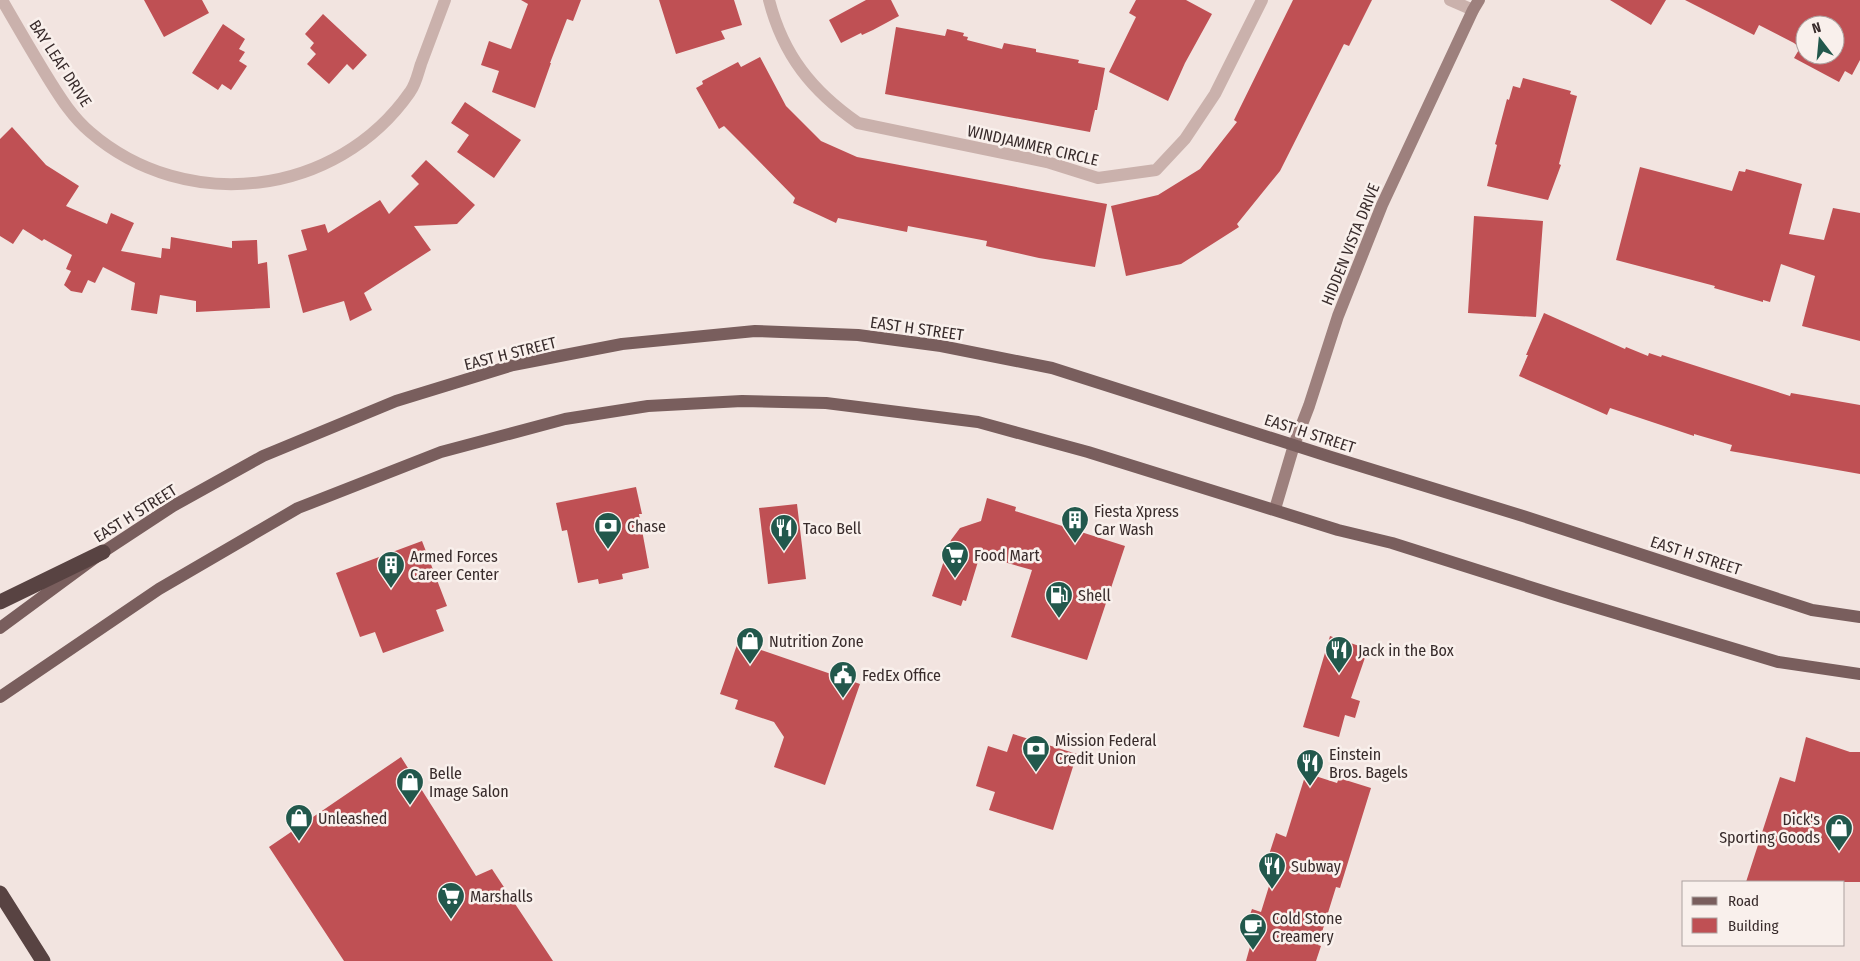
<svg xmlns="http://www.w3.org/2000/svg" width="1860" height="961" viewBox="0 0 1860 961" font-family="'Fira Sans Condensed',sans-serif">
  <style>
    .building { fill: #bf5054; fill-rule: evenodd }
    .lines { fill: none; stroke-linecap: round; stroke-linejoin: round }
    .street { stroke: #cab1ac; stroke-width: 12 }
    .secondary { stroke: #9d807d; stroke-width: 12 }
    .primary { stroke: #795e5d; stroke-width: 12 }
    .highway { stroke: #584342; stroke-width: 15 }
    .labels { text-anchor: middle; stroke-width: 5; stroke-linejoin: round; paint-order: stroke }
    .street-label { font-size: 16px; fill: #382b2b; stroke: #f9f0ec }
    .poi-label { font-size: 16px; fill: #382b2b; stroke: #f9f0ec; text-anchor: start }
  </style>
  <rect width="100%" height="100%" fill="#f2e4e0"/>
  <!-- building -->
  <path class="building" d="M144 0H202L209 13 164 37Z
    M521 0H581L573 21 567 19 550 63H551L535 108 492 92 499 71 481 65 489 41 511 49 528 4Z
    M659 0H734L742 25 721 31 725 39 676 54Z
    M866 0H891L899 16 873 30 862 35 861 33 841 43 829 20Z
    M1136 0H1186L1212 14 1185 63 1168 101 1109 72 1136 17 1129 13Z
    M1293 0H1372L1349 46 1344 44 1280 171 1237 224 1239 227 1181 264 1126 276 1111 206 1158 195 1200 169 1237 122 1234 120Z
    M1610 0H1666L1651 25Z
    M1685 0H1860V60L1852 75 1845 71 1839 82 1794 58 1800 48 1794 43 1759 25 1754 35ZM1805 25H1835V55H1805Z
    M323 14 367 55 353 70 347 64 329 84 307 64 316 54 310 48 314 43 305 34Z
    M223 24 245 39 239 49 245 52 239 61 247 66 231 90 222 84 218 90 192 73Z
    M896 27 945 36 947 29 964 33 963 36 968 37 967 40 1002 49 1004 43 1036 49V52L1079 60 1078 63 1105 68 1097 110H1095L1090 132 885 94Z
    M760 57 786 106 821 141 857 157 1107 204 1095 267 1039 258 986 246 987 241 908 226 907 232 838 218 836 223 793 203 795 198 749 151 724 126 719 129 696 88 703 84 702 81 738 62 741 67Z
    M1523 78 1571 91 1570 94 1577 96 1559 164 1561 165 1548 200 1487 186 1497 145 1495 144 1507 99 1509 100 1513 86 1520 88Z
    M465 102 521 140 494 178 457 152 469 135 451 123Z
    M12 127 46 165 79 186 66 206 107 224 111 213 134 223 121 251 161 258 162 248 170 249 171 237 232 248V241L257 240 258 264 267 262 270 308 196 312V301L160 295 157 314 131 310 135 283 103 267 95 283 88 280 82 293 71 291 64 285 71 271 66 269 72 255 44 239 42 241 23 229 13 244 0 236V139Z
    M426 160 475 205 457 224 414 226 431 250 364 293 372 310 350 321 344 301 303 313 288 255 307 250 301 230 325 224 328 233 380 200 389 214 419 184 411 176Z
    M1640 167 1732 191 1739 171 1745 172 1746 169 1802 184 1789 234 1824 240 1833 208 1860 213V341L1802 326 1815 276 1781 264 1770 302 1763 300V302L1714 288 1715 286 1616 260Z
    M1474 216 1543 221 1536 317 1468 313Z
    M1544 313 1625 349 1626 347 1648 356 1649 353 1661 357 1662 355 1790 396 1791 393 1860 405V474L1730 451 1732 445 1694 434V436L1610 408 1607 415 1519 376 1528 355H1526Z
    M636 487 642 514H639L649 568 622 574 623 579 599 584 598 579 578 583 567 530 562 531 556 503Z
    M987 498 1016 507 1015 511 1125 546 1087 660 1011 637 1032 570 980 555 966 601 963 600 961 606 932 596 951 540 960 528 981 521Z
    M797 504 806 579 768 584 759 508Z
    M422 541 447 606 436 610 444 631 383 653 375 632 360 637 336 573Z
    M1330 636 1368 649 1351 698 1360 701 1355 718 1345 715 1339 737 1303 727Z
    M738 642 860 684 825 785 774 767 784 737 774 722 735 709 738 700 720 694Z
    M1013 734 1077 754 1053 830 989 810 995 792 976 786 988 746 1007 752Z
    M1806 737 1850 752H1860V882H1746L1780 777 1795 782Z
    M401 757 476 876 492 869 553 961H344L269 847Z
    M1306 773 1337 783 1339 778 1371 788 1340 888 1336 887 1318 945 1321 946 1316 961H1246L1255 929 1246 926 1252 909 1261 912 1274 870 1265 867 1276 833 1286 837Z"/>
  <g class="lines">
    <!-- street -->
    <path class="street" d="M2 0C17 26 32 52 48 78 60 97 72 117 90 132 186 215 337 197 410 92 416 84 418 73 421 64 429 43 437 21 445 0
      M769 0C783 55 812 91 858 123L1047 162 1098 178 1156 170 1185 139 1215 94 1262 0
      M1450 0 1473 10"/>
    <!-- secondary -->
    <path class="secondary" d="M1275 509 1294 445 1309 406 1338 316 1382 205 1473 10 1479 0"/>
    <!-- primary -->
    <path class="primary" d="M0 628 103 552 173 506 263 456 396 401 513 365 622 344 755 331 858 335 941 346 1052 368 1331 457 1523 516 1812 610 1860 617
      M0 697 159 589 298 508 441 452 565 419 648 406 742 401 826 403 978 422 1088 452 1338 530 1392 543 1562 597 1778 662 1860 674"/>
    <!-- highway -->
    <path class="highway" d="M0 602 103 552
      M0 893 43 961"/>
  </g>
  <!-- icons -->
  <defs>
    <symbol id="building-pin" viewBox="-11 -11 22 30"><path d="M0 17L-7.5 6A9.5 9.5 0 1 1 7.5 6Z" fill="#22584c" stroke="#f9f0ec"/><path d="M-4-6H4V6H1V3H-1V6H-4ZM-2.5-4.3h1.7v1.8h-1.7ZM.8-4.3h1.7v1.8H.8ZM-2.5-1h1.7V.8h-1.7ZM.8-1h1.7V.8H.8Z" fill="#fff"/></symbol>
    <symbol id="bank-pin" viewBox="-11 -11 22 30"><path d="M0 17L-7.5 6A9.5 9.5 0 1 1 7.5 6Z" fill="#22584c" stroke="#f9f0ec"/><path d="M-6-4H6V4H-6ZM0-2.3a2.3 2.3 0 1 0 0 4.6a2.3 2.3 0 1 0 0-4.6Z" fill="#fff"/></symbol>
    <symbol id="restaurant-pin" viewBox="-11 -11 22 30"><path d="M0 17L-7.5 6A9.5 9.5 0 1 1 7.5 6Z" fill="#22584c" stroke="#f9f0ec"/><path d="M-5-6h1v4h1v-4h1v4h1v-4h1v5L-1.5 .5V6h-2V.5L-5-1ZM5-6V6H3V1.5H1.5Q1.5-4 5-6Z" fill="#fff"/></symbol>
    <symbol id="supermarket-pin" viewBox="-11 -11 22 30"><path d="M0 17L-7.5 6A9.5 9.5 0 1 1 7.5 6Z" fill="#22584c" stroke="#f9f0ec"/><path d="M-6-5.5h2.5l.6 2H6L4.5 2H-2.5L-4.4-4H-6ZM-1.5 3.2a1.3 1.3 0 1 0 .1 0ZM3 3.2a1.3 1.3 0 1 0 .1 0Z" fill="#fff"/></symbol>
    <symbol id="fuel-pin" viewBox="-11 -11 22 30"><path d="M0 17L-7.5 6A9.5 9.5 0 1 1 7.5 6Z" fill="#22584c" stroke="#f9f0ec"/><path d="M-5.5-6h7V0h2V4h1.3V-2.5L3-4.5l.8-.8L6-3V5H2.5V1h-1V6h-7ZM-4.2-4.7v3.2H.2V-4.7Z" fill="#fff"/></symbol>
    <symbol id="shop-pin" viewBox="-11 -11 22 30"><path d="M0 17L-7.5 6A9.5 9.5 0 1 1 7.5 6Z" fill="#22584c" stroke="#f9f0ec"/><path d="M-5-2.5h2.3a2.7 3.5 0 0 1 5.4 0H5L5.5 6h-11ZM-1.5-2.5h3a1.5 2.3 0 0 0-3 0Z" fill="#fff"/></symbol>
    <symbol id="civic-pin" viewBox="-11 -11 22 30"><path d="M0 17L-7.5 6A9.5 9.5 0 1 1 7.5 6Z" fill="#22584c" stroke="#f9f0ec"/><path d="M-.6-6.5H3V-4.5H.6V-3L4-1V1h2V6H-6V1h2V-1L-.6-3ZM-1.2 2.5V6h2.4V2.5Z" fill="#fff"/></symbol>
    <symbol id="cafe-pin" viewBox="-11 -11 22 30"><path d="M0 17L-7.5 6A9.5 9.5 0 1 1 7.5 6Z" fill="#22584c" stroke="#f9f0ec"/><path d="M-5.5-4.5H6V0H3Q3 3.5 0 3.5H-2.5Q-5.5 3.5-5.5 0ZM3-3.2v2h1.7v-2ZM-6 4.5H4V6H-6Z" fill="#fff"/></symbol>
  </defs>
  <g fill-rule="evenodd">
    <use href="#building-pin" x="1059" y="504" width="32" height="43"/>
    <use href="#bank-pin" x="592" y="510" width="32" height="43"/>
    <use href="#restaurant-pin" x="768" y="512" width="32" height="43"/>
    <use href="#supermarket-pin" x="939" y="539" width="32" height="43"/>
    <use href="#building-pin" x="375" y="549" width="32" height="43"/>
    <use href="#fuel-pin" x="1043" y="579" width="32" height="43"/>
    <use href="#shop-pin" x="734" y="625" width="32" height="43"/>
    <use href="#restaurant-pin" x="1323" y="634" width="32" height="43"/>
    <use href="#civic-pin" x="827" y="659" width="32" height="43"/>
    <use href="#bank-pin" x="1020" y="733" width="32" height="43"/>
    <use href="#restaurant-pin" x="1294" y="747" width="32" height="43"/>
    <use href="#shop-pin" x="394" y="766" width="32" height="43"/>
    <use href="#shop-pin" x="283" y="802" width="32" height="43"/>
    <use href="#shop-pin" x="1823" y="812" width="32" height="43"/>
    <use href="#restaurant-pin" x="1256" y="850" width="32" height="43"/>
    <use href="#supermarket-pin" x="435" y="880" width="32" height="43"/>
    <use href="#cafe-pin" x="1237" y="911" width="32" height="43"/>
  </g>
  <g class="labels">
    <!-- street labels -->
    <g class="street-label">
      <text transform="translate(61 63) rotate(57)" y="6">BAY LEAF DRIVE</text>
      <text transform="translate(1033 145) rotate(13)" y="6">WINDJAMMER CIRCLE</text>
      <text transform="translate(1350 244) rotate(-68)" y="6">HIDDEN VISTA DRIVE</text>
      <text transform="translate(917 328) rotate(8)" y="6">EAST H STREET</text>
      <text transform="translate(510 353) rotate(-14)" y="6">EAST H STREET</text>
      <text transform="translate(1310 433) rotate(18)" y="6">EAST H STREET</text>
      <text transform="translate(135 513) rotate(-32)" y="6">EAST H STREET</text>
      <text transform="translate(1696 555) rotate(18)" y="6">EAST H STREET</text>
    </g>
    <!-- poi labels -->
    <g class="poi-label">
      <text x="1094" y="517">Fiesta Xpress<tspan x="1094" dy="18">Car Wash</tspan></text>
      <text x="627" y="532">Chase</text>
      <text x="803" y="534">Taco Bell</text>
      <text x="974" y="561">Food Mart</text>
      <text x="410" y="562">Armed Forces<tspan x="410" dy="18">Career Center</tspan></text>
      <text x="1078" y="601">Shell</text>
      <text x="769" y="647">Nutrition Zone</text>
      <text x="1358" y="656">Jack in the Box</text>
      <text x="862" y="681">FedEx Office</text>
      <text x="1055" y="746">Mission Federal<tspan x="1055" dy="18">Credit Union</tspan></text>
      <text x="1329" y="760">Einstein<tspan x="1329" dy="18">Bros. Bagels</tspan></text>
      <text x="429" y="779">Belle<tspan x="429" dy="18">Image Salon</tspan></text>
      <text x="318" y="824">Unleashed</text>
      <text x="1820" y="825" text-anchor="end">Dick's<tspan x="1820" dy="18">Sporting Goods</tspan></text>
      <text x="1291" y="872">Subway</text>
      <text x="470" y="902">Marshalls</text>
      <text x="1272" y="924">Cold Stone<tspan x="1272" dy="18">Creamery</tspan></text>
    </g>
  </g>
  <!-- legend -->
  <rect x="1682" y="881" width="162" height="65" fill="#f9f0ec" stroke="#aca19f"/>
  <rect x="1692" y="897" width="25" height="8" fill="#795e5d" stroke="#aca19f"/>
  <text x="1728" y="906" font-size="15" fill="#382b2b">Road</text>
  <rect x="1692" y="918" width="25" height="15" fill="#bf5054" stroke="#aca19f"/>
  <text x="1728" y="931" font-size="15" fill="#382b2b">Building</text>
  <!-- north arrow -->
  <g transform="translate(1820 40) rotate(344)"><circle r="24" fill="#f9f0ec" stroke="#aca19f"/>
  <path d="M0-4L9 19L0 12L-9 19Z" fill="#22584c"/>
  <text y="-8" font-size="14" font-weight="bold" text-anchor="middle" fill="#382b2b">N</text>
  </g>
</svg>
